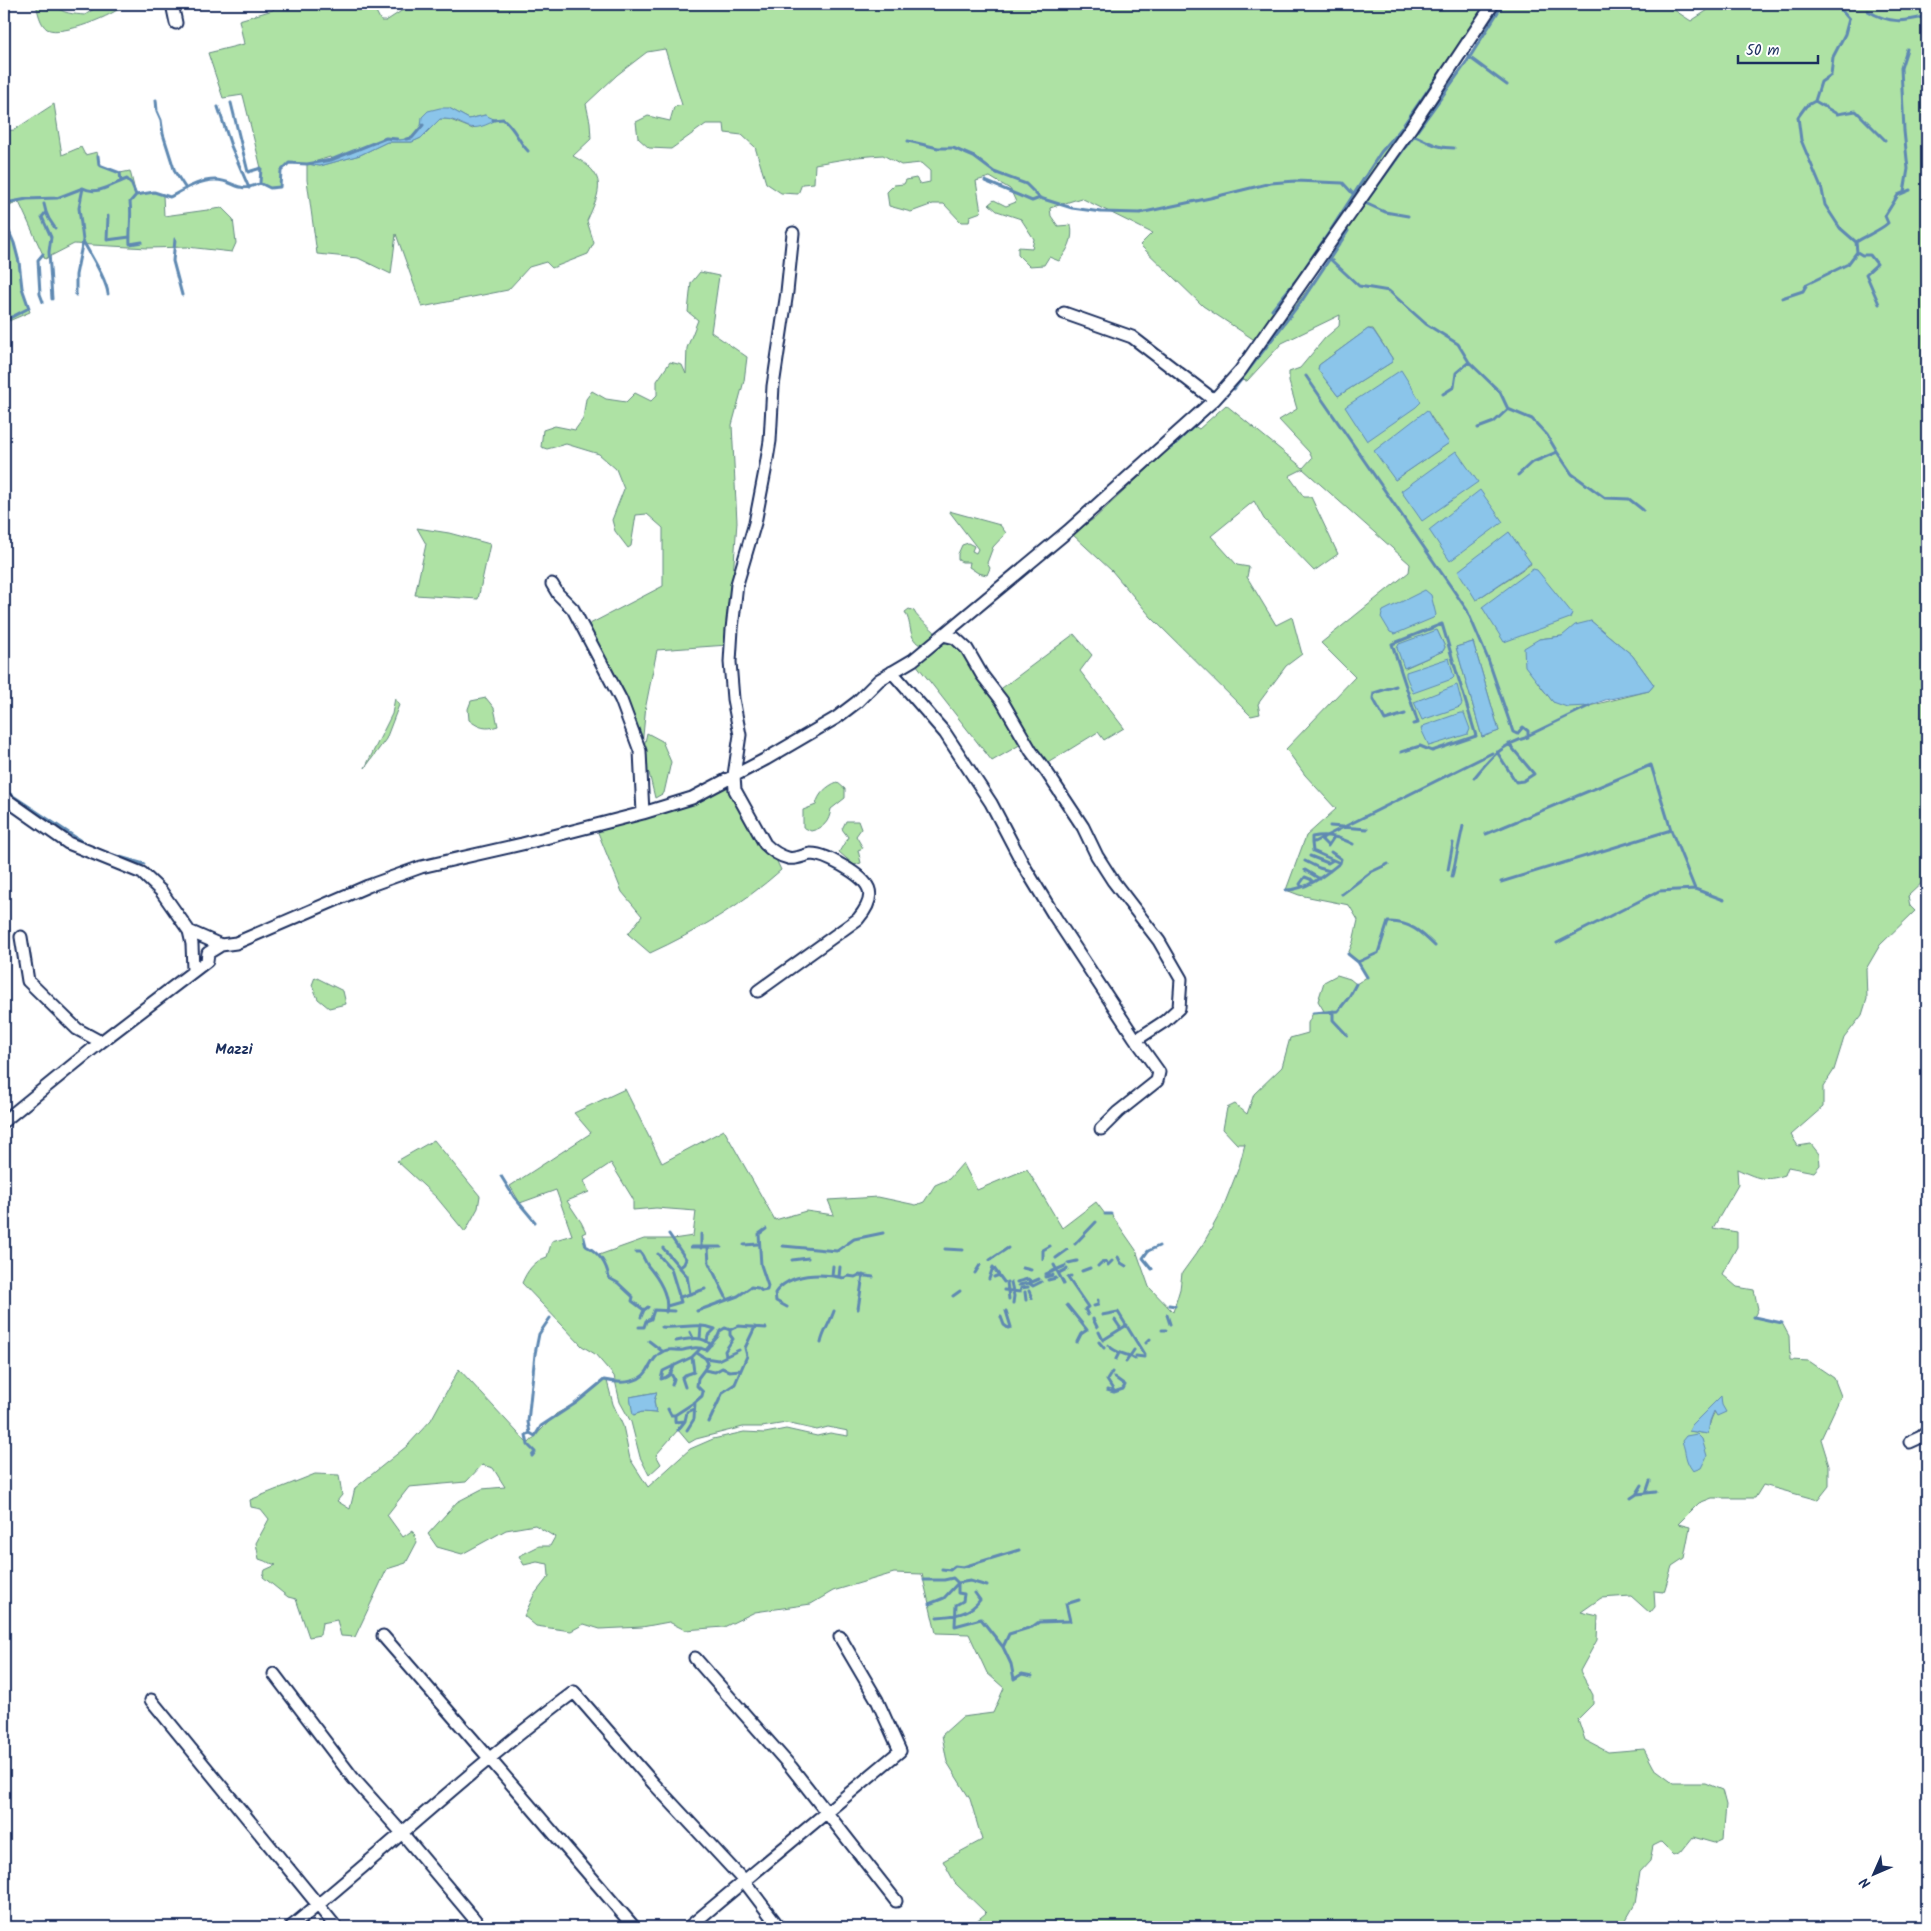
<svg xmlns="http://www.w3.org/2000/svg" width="1931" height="1931" viewBox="0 0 1931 1931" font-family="Kalam,sans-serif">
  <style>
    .green { fill: #aee2a4; stroke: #648881; fill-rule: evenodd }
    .water { fill: #8bc5ea; stroke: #5e89b2 }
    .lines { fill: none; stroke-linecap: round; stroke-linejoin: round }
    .stream { stroke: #5e89b2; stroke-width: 3 }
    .minor-casing { stroke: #1b2f5e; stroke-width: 15 }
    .minor { stroke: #fff; stroke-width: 11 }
    .labels { text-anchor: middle; stroke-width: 4; stroke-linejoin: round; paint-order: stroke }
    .quarter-label { font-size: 15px; font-weight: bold; fill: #1b2f5e; stroke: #fff }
  </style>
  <rect width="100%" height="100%" fill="#fff"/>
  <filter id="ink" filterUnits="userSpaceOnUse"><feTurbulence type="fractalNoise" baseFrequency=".02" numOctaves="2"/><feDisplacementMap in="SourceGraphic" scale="10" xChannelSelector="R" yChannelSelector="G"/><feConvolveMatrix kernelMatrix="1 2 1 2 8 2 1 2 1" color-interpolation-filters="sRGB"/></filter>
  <g filter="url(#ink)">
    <!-- green -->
    <path class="green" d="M36 4H55C61 14 74 14 85 15L101 4H125C115 15 62 37 47 29 40 24 38 12 36 4Z
      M276 4H372L381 21H386L412 4H1488L1434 86 1256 341 1203 306 1140 245 1152 233 1081 198 1050 208 1051 216 1058 226 1071 225C1074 239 1068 250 1059 261L1049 257 1044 265 1029 266 1018 255V247L1032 248 1034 239 1021 219 997 211 989 204 994 200 1006 206 1016 202 1010 189 990 177 976 181 981 212 970 216 969 222H961L944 204H933L911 212 889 206 887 192 894 185 904 184 906 180 916 178 920 184 930 182V171L921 163 901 165 883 155 857 157 815 164 814 183 802 184 798 194 781 193 766 183 755 147 742 135 725 133 724 124H706L671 149 649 148 638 138 636 122 648 116 670 121 674 107 682 105 665 49 647 52 617 75 586 104 590 122 591 139 573 156C608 175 601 190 587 221L594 243 588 254 552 268 546 262 529 267 508 290 422 307 396 234 391 274 358 258 317 254 307 180V164L289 163 281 171 280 187 270 188 260 183 261 168 243 95 223 98 208 53 244 44 239 20 273 10ZM449 108 469 119 485 115 473 129 448 119H440L421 138 412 142H387L360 155 320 166 308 164 330 157 331 160 386 138 400 140 412 138 421 127Z
      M1502 4H1665L1691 21 1708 10 1695 4H1927V878L1908 896 1910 906 1915 911 1880 945 1866 969 1867 999 1862 1015 1844 1038 1834 1070 1823 1087V1107L1791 1135 1798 1146 1811 1144 1819 1154 1820 1165 1814 1172 1788 1167 1785 1175C1764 1182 1757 1178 1737 1169L1738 1185 1713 1228 1737 1232V1247L1722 1274 1737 1287 1754 1290 1758 1309 1754 1317 1782 1323 1789 1336 1790 1360 1809 1361 1834 1378 1841 1396 1821 1439 1829 1465V1486L1818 1500 1763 1485 1755 1498H1712L1699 1503 1678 1524 1690 1527 1684 1558 1672 1566 1664 1592 1654 1591 1655 1607 1650 1613 1631 1596 1601 1598 1581 1612 1598 1616 1597 1640 1580 1671 1593 1695V1704L1578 1719 1585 1740 1608 1752 1644 1749 1654 1768 1674 1783H1705L1722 1790 1726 1805 1723 1839 1714 1843 1693 1837 1681 1852 1674 1855 1661 1842 1653 1846 1650 1861 1640 1872 1635 1904 1622 1927H969L986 1913 955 1883 943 1861 982 1840 970 1799 947 1762 942 1735 962 1717 993 1713 1004 1688 987 1673 969 1634 936 1633 922 1574 894 1573 833 1591 811 1604 755 1612 724 1627 685 1630 669 1622 642 1627 600 1629 584 1624 571 1631 536 1626 524 1616 534 1595 549 1576 548 1564 537 1562 524 1565 519 1556 539 1546H550L555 1537 535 1525 506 1530 462 1554 437 1547 428 1534 457 1502 482 1489 505 1487 493 1468 482 1465 466 1482 409 1487 387 1515 403 1537 413 1530 417 1542 406 1563 387 1569 355 1637 341 1636 337 1620 322 1623 320 1635 309 1637 296 1599 288 1597 263 1577 265 1570 276 1565 259 1559 256 1543 269 1519 261 1509 251 1507 250 1500 315 1474 339 1475 342 1495 337 1501 350 1509 355 1488 407 1446 431 1420 459 1369 528 1444 556 1414 576 1403 604 1380 607 1381 613 1404 623 1426 630 1459 648 1487 690 1449 713 1439 744 1432 765 1433 786 1429 817 1436 830 1433 848 1436V1431L828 1427 817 1430 786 1423 762 1427H743L696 1439 689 1443 678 1430 656 1455 661 1464 649 1475 640 1457 631 1422 620 1402 614 1376 595 1354 582 1346 522 1283C527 1271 534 1261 547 1257L552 1241 572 1235 556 1190 520 1203 510 1186 591 1133 574 1113 625 1089 662 1163 724 1130 775 1220 806 1211 834 1215 828 1200 878 1197 916 1205 924 1202 935 1185 949 1179 963 1163 977 1190 1027 1169 1062 1228 1096 1202 1105 1214H1111L1136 1250 1149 1287 1173 1312 1180 1289 1182 1273 1203 1244 1222 1210 1239 1167 1245 1144H1237L1223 1129 1227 1108 1235 1104 1247 1114 1254 1094 1282 1067 1290 1038 1308 1033V1023L1313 1013 1324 1011 1318 1001 1324 982 1337 975 1350 979 1356 984 1367 977 1358 962 1348 954 1353 942 1358 920 1349 905 1299 895 1286 890 1306 836 1336 809 1305 775 1286 749 1355 677 1321 643 1409 572 1410 564 1303 469 1289 476 1304 497H1311L1338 554 1314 571 1264 519 1254 501 1211 536 1237 565 1249 567 1247 577 1276 625 1292 617 1302 654 1286 666 1258 704 1260 714 1251 716 1151 617 1112 571 1072 534 1095 518 1194 426 1199 429 1226 405 1303 468 1312 458 1309 452 1279 420 1297 409 1289 382V372L1300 368 1325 338 1339 326 1340 315 1282 343 1247 381 1240 380 1330 259 1352 220 1469 57ZM1368 329H1373L1392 358V362L1338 396 1318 369 1319 365ZM1427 411 1449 443 1395 480ZM1509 532 1531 564 1476 600ZM1591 621 1632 655 1654 685 1649 691 1589 706 1553 702 1538 683 1539 639 1562 636ZM1437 630 1445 647 1443 651 1405 668ZM1473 642 1499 731 1482 737 1456 647ZM611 1163 633 1199V1210L656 1208 696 1211 693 1236 673 1239H644L599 1255 586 1246 582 1234 586 1232 581 1222 567 1201 589 1192 584 1181ZM657 1392 654 1401 656 1413 642 1412 634 1415 630 1397ZM1722 1405C1712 1412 1710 1421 1708 1434L1689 1431C1695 1418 1709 1410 1722 1405Z
      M54 104 62 155 81 147 85 155 97 152 99 165 120 173 130 171 136 195 154 192 163 195 164 216 222 208 233 219 236 243 232 252 187 247 148 248 74 244 45 259 19 202 4 208V131L14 130Z
      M4 220 14 243 19 262 22 288 30 312 4 323V309L9 307 7 276 4 274Z
      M700 272 719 276 711 332 747 357 744 381 732 425 737 522 728 645 657 650 646 705 642 746 622 689 586 626 663 586V528L647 514 636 515 631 546 628 548 615 531 612 520 624 489 616 469 599 454 566 444 547 449 541 447 543 430 555 426 575 430 583 419 586 399 592 391 606 399 626 402 635 393 651 401 657 395V381L670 362 682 365 686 374 687 348 698 320 688 312 691 283Z
      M949 511 1000 525 1006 533 993 547 987 563 990 568 987 575 978 573 969 567 970 562H962L958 560V554L962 545 968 543 974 546 972 551 976 553 978 549Z
      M417 528 449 533 490 544 478 599 415 595 426 544Z
      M909 609 914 611C918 620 930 625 937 635L922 646C907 639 913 625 905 612Z
      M1074 634 1092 655 1080 671 1124 728 1104 740 1098 732 1046 764 998 691Z
      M944 639H951L965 651 1023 743 992 761 916 664Z
      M395 698 399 705 386 739 365 768 392 714Z
      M486 698 494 708 498 726C486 730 479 728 469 720L468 709 471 701Z
      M647 733 662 741 671 762 664 793 655 798 649 773 644 769 643 751Z
      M837 782 845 789V798L831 809C829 822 824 828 811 831L803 827V810L816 805C818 794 827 786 837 782Z
      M726 787 732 789 773 853 781 870C743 904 696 932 650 953L628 934 642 916 622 892 597 830 690 801Z
      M846 821H858L861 829 856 836 863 848 858 850 861 863 854 865 839 852 848 837 842 829Z
      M315 977 343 991 346 1004 329 1008 318 999 312 985Z
      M434 1140 480 1196 478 1208 465 1232 437 1198 397 1161Z"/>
    <!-- water -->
    <path class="water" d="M440 108H449L469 119 485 115 496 120C463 138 468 118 440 119L421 138 412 142H387L360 155 320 166 307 164 331 160 386 138 400 140 412 138 421 127 422 117 428 111Z
      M1368 329 1373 330 1392 358V362L1338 396 1318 370 1319 365Z
      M1401 370 1421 402 1416 407 1367 441 1345 407Z
      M1427 410 1434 423 1449 443 1395 480 1374 451Z
      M1456 451 1478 482 1422 521 1401 491Z
      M1480 490 1503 522 1450 561 1429 530Z
      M1509 532 1531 563 1476 600 1458 571Z
      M1533 569 1537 570 1572 613 1570 618 1504 642 1482 607Z
      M1425 590 1431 595 1436 615 1433 618 1395 634 1390 632 1381 617 1383 611Z
      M1591 621 1632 655 1654 685 1649 691 1605 700 1589 706 1567 707 1553 702 1525 666 1524 648 1539 639 1562 636 1575 625Z
      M1437 630 1445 647 1443 651 1404 668 1397 648 1399 644Z
      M1473 642 1499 731 1482 737 1456 647Z
      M1449 658 1454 677 1452 679 1413 693 1406 676V672Z
      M1457 685 1462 704 1460 707 1422 720 1414 702Z
      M1460 713H1464L1470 729 1468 734 1429 746 1421 729 1423 726Z
      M657 1392 654 1401 656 1413 642 1412 633 1415 630 1397Z
      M1721 1396 1722 1405 1726 1412 1717 1416 1714 1411 1710 1421 1708 1434 1689 1431 1692 1425Z
      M1697 1434 1702 1439 1707 1456 1701 1468 1693 1471C1684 1459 1687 1455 1682 1441L1686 1436Z"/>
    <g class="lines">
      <!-- stream -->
      <path class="stream" d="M1552 4 1553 5
        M1836 4 1849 19 1845 34 1833 57 1831 75 1821 82 1815 101 1806 106 1798 117 1801 140 1822 190 1825 205 1840 228 1856 242 1857 252 1862 255H1870L1877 264 1866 274 1879 304
        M1868 11C1890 24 1904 22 1927 16
        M1469 57 1507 85
        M156 100 157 111 161 120 163 134 175 172 186 189
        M1815 101 1837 114 1856 111 1885 140
        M231 103 248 172 261 168 260 183
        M218 107 231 146 249 188
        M493 120 503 119C515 128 518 141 528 151
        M1413 135C1430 142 1435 148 1454 148
        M406 139 412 138 423 125
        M908 141 938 148H953L974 157 994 172 1026 184 1040 198 1072 208 1101 212 1140 213 1210 198 1271 183 1295 181 1343 183 1354 195
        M98 156 99 165 120 173 121 181
        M985 181 1032 201 1040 198
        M1904 192 1908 169 1904 131 1901 68 1907 49
        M136 195 130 202C132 216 129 229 130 244L142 242
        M1365 203 1385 212 1408 216
        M44 204 46 212 42 217 51 237 49 252 52 299
        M4 206 11 202 27 199 57 198 83 188C97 196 113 184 127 179L131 183 136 195 154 192 170 197C184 190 198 180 215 180 236 180 236 195 260 183L270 188 280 187 281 171 289 163 307 164 331 160 386 138 397 139
        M1360 210 1466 63 1503 4
        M46 212 49 219 55 228
        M108 216 107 240 130 237
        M4 220 14 243 19 262 22 288 29 308 4 321
        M175 239 173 261 182 295
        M83 241C90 254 107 280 108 294
        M1856 242C1867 235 1879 231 1888 223L1885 216 1898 195 1910 190
        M43 254 38 260 40 294 43 302
        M1330 259 1359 286 1389 291 1426 324 1458 344 1469 362 1500 392 1508 409 1532 419 1547 435 1557 452 1572 474 1605 498 1629 499 1643 510
        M76 295V275L83 240 79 208 83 188
        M1782 298 1803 291 1807 284 1848 264 1857 252
        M1272 310 1297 279 1330 231 1381 152 1400 130 1453 54
        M1306 376 1467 610 1488 659 1513 732 1517 734 1523 727 1528 731V737C1502 744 1490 758 1474 778
        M1234 389 1303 299 1348 231
        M1443 394 1454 387 1456 373 1469 362
        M1478 428 1494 422 1508 409
        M1171 448 1227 395
        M1518 475 1531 463 1557 452
        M1396 686 1374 693 1373 698 1385 720 1405 714
        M1527 736 1589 706
        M1401 752 1420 746 1432 751 1476 736 1442 624 1392 644 1418 723 1413 724
        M1497 752 1516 782 1523 781 1534 774 1509 744
        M4 790 87 845
        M1330 826 1367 829
        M1486 834 1651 765 1671 830
        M1323 838 1322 840 1328 846 1334 837
        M1312 843V837C1327 834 1339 837 1353 844
        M113 855 144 864
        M1310 856 1328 863 1333 860
        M1305 861 1319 868 1330 871
        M1340 863 1313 851 1312 843 1492 753
        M1305 870 1320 879
        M1448 870 1453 843
        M1452 877 1463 826
        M370 880 391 872
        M1501 882 1671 830 1695 889
        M1302 887 1300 884 1305 877 1310 879 1313 882
        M1286 890C1307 890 1325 875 1340 863L1341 859 1331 852
        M1342 894 1371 872 1388 864
        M1557 943 1659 891 1695 889 1724 900
        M1348 954 1358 962 1367 977
        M1358 962 1378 953 1388 922C1409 921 1421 932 1435 946
        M1333 1011V1020L1347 1035
        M1313 1013 1338 1011 1349 997 1356 984
        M501 1176 514 1197 535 1222
        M1105 1214H1111
        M669 1234 686 1259 684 1264 679 1268
        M701 1234V1248
        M584 1238 586 1246C599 1253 607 1264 609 1278L618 1283 633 1297 632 1301 644 1310
        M1075 1244 1096 1222
        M744 1245 758 1244
        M783 1246 837 1251 854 1239 883 1233
        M691 1247H721
        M663 1248 687 1276 690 1294 680 1297
        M708 1248 709 1263 727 1299
        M945 1249 963 1250
        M636 1252H640C644 1257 645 1262 648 1266 658 1278 670 1295 666 1312
        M658 1254 671 1269 681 1302 667 1306
        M1118 1257 1121 1263 1126 1266
        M1056 1258 1067 1250
        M1043 1259V1250L1050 1246
        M792 1260 808 1258
        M990 1260 1008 1248
        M1068 1263 1077 1261
        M1054 1265 1064 1284
        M1098 1266 1101 1263 1106 1262 1108 1265 1112 1261
        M1023 1268 1031 1270
        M1152 1269 1143 1258 1148 1251 1159 1246
        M1082 1271 1090 1268
        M975 1273 980 1265
        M1059 1273 1067 1269
        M1046 1274 1065 1266
        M832 1276 833 1266
        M1071 1276 1068 1278 1088 1307 1085 1309 1088 1315
        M839 1277 840 1267
        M994 1277 999 1275
        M1045 1277 1053 1275
        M989 1279 993 1267 1004 1282
        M1048 1280 1056 1278
        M1007 1282 1009 1299
        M1011 1282 1014 1296 1013 1303
        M1017 1282 1028 1279 1032 1282 1039 1279
        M1019 1285 1029 1283 1033 1286 1041 1282
        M1004 1290 1020 1292 1021 1288 1028 1287
        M1029 1291 1032 1298
        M1025 1292 1026 1300
        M690 1294 705 1289
        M953 1296 960 1291
        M1067 1305 1087 1330 1081 1334 1077 1342
        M1169 1305 1175 1306
        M1094 1306 1098 1305V1300
        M787 1307 776 1301 775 1293C790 1272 822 1273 844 1278L848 1276 855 1277 859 1275 873 1277
        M858 1309 863 1275
        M697 1311 738 1296 751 1287 758 1288 762 1291 767 1290 768 1286 761 1265 759 1234 766 1229
        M1102 1315 1118 1312 1144 1354
        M1167 1315 1170 1324
        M641 1317 644 1310 648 1307
        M1001 1317 1004 1325 1008 1328 1011 1327 1006 1311
        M1754 1317 1782 1323
        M1093 1319 1097 1327
        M1115 1320 1121 1329
        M639 1327H644L646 1321 651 1319 654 1310 674 1311
        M662 1327C680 1329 698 1322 715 1329
        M1162 1330H1166
        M690 1332 693 1338
        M1099 1332 1103 1340 1127 1325
        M700 1339 701 1326
        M649 1341 662 1351
        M676 1341C688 1339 702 1335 711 1345
        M707 1341 708 1336 715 1329
        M1099 1342 1104 1348
        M821 1343C823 1332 830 1323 834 1311
        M1146 1343 1150 1339
        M1108 1345C1117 1355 1125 1352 1135 1359
        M697 1353 705 1358 708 1363 704 1370
        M726 1356 725 1351 733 1339 730 1335V1330
        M1136 1356 1144 1357
        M705 1358 718 1360 739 1350
        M1116 1359 1119 1353
        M1126 1362 1134 1350
        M674 1366C671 1374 669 1377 661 1379L663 1371 692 1357 701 1348
        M1112 1372 1107 1380 1114 1391
        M671 1374 674 1379 672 1385
        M685 1387 682 1378 685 1375 694 1372 692 1357
        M1107 1390 1114 1392 1123 1389 1125 1385 1114 1377
        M668 1409 671 1415H675L695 1402
        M675 1415V1422L685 1421
        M709 1422 723 1392 735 1384 747 1356 745 1348 755 1327
        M678 1430 685 1421 687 1412 694 1409
        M687 1430 694 1419 695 1402 702 1396 703 1392 697 1386 698 1378 704 1370 715 1372 722 1368 729 1371 741 1370
        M530 1433 528 1422 535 1354 539 1334 550 1318
        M532 1456 535 1452 528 1445 526 1435 530 1433 535 1436 541 1426 576 1403 604 1380C617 1383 638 1385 647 1371 652 1363 655 1355 664 1351 671 1348 677 1351 683 1350 692 1348 697 1346 706 1350L718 1336 720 1331 725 1328 730 1330 738 1326 766 1328
        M1637 1493 1642 1485
        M1646 1493 1650 1481
        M1631 1498 1637 1494 1656 1492
        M942 1569 950 1570 955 1566 963 1567 1019 1550
        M924 1580H944L953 1578 958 1583 970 1581 987 1586
        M958 1583V1593L964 1594 963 1601 956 1605 955 1626 981 1619 1003 1647 1009 1634 1032 1627 1039 1622 1070 1621 1066 1604 1079 1600
        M929 1604 944 1598 958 1583
        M937 1617C954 1616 970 1614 980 1600L975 1593
        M1003 1647 1011 1664 1014 1679 1022 1674 1032 1676"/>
      <defs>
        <path id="minor" d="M172 4 176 23
          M1064 313 1132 337 1214 400
          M552 584 558 594 573 609 621 700 640 751 643 813
          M943 635 955 638 967 649 982 675 1002 701 1031 751 1046 771 1083 827 1097 856 1113 881 1159 941 1181 979 1179 1008 1165 1021 1136 1040
          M892 672 945 733 991 803 1024 866 1055 917 1134 1037 1159 1072 1157 1081 1118 1112 1101 1129
          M4 798 68 843 142 873 161 891 189 931 221 945 236 943 368 886 421 867 522 844 643 813 692 798 766 759 836 718 857 702 879 680 913 660 1068 531 1214 400 1240 371 1263 338 1412 126 1493 4
          M189 931 192 944 193 970
          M21 937 28 981 77 1029 101 1042
          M758 991 858 919C880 893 869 881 843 866 834 861 822 854 811 854 804 855 795 860 788 858 780 856 771 850 765 844L735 790 734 775 740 735 733 699 730 662 732 629 737 584 755 523 765 471 770 441 773 386 787 292 793 233
          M4 1121 101 1042 207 961 208 953 221 945
          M1910 1442 1921 1437 1927 1432
          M383 1636 489 1758 634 1927
          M695 1658 791 1767 896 1901
          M274 1674 353 1778 402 1833 481 1927
          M151 1700 336 1927
          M291 1927C386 1850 475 1765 574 1692L654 1784 744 1881 779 1927
          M689 1927 900 1751 877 1700 840 1637"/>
      </defs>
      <!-- minor casing -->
      <use href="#minor" class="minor-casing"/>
      <!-- minor -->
      <use href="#minor" class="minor"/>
    </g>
  </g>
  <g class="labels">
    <!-- quarter labels -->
    <g class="quarter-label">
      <text x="234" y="1054">Mazzi</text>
    </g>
  </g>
  <!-- margin -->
  <rect width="1931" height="1931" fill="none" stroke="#fff" stroke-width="20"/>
  <rect x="10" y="10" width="1911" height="1911" fill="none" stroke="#1b2f5e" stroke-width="2" filter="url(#ink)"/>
  <!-- north arrow -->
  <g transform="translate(1874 1874) rotate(225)" stroke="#ffffff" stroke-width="4" paint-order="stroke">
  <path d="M0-4L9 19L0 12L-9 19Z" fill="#1b2f5e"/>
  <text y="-8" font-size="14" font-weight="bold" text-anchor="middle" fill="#1b2f5e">N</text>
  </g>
  <!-- scale -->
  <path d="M1738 55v8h80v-8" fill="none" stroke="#1b2f5e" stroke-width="2.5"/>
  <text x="1746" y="55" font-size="15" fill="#1b2f5e" stroke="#ffffff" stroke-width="4" paint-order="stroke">50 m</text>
</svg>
